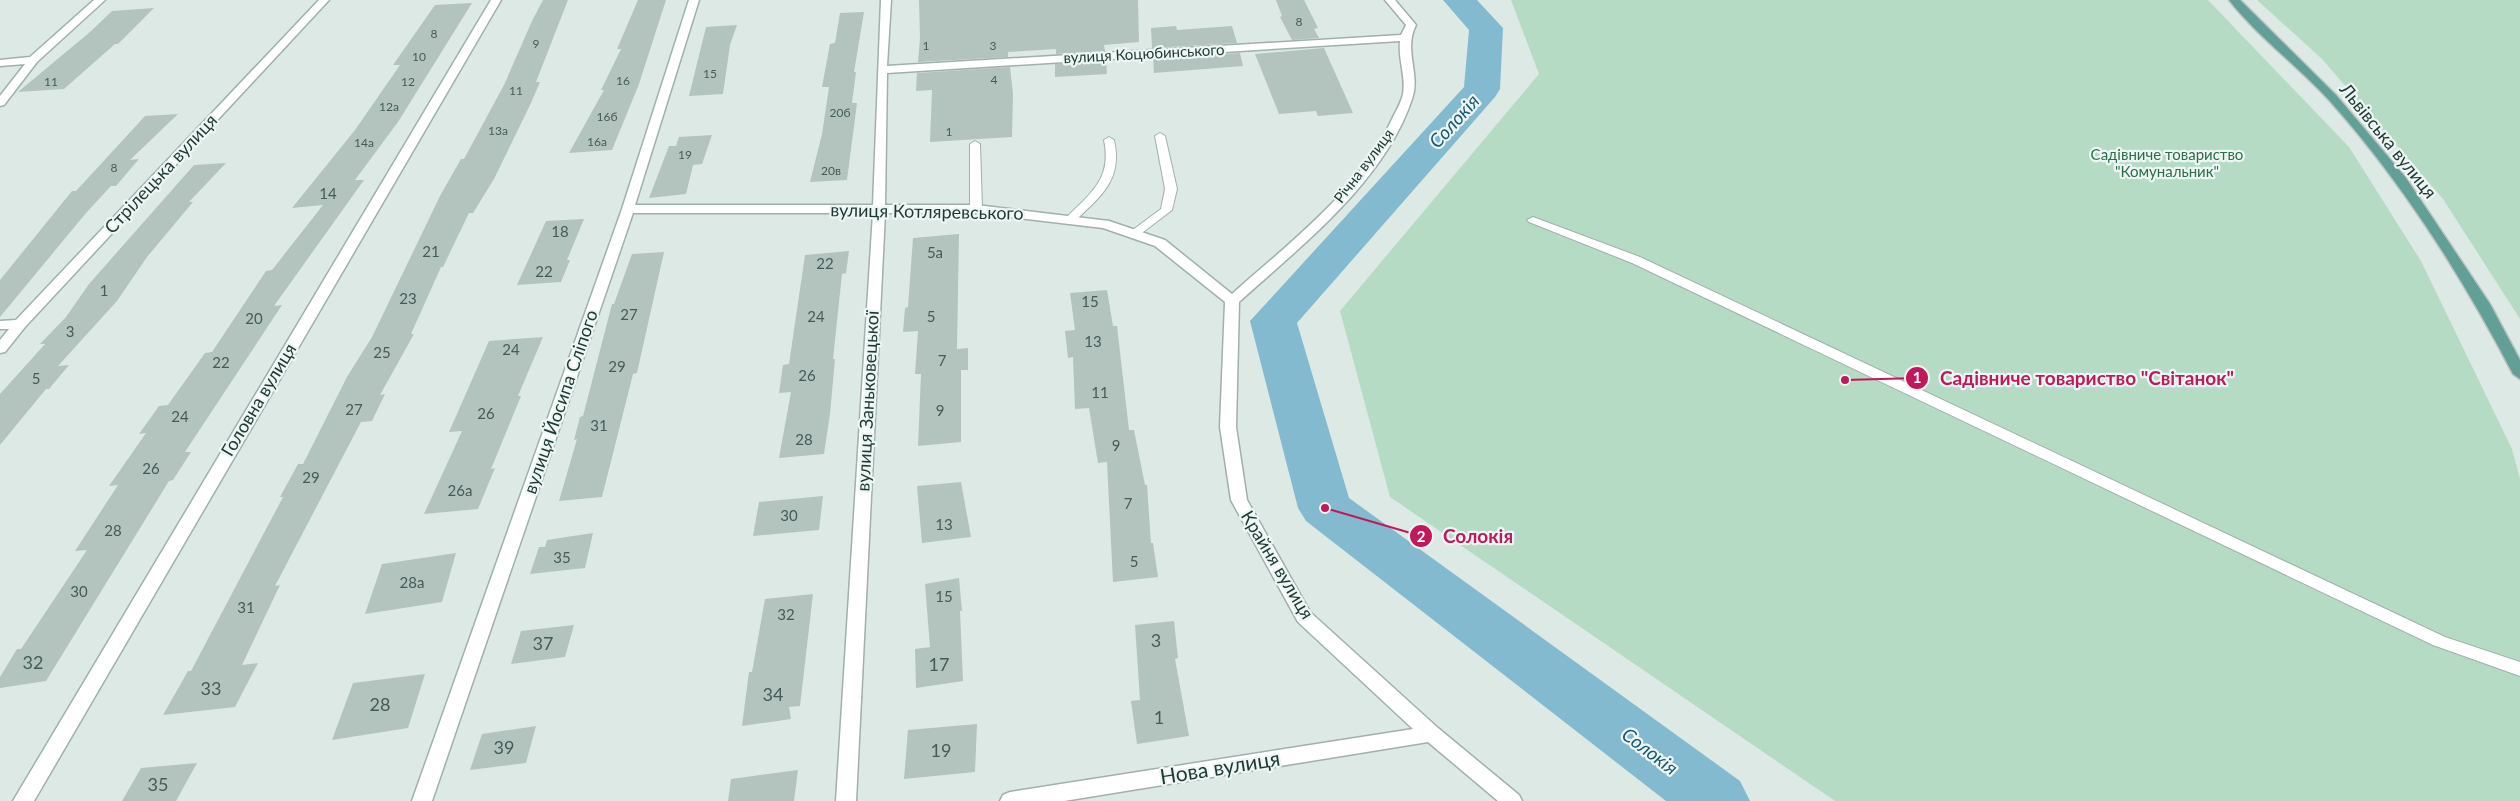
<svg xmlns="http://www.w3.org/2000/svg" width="2520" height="801" viewBox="0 0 2520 801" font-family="Lato,sans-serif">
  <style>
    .green { fill: #b6dbc5 }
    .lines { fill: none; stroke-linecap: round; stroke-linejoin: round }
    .river { fill: #84bacf; fill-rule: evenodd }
    .building { fill: #b3c4bf }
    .lane-casing { stroke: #a0b0ad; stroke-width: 2 }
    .street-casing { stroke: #a0b0ad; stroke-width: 3 }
    .primary-casing { stroke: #bcc3c2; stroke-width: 3 }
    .lane { fill: #fff; fill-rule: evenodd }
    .street { fill: #fff; fill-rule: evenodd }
    .primary { fill: #629f97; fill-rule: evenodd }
    .labels { text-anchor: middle; stroke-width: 4.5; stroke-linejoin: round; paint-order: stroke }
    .far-number-label { font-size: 12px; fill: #445b58 }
    .far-street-label { font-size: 15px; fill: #1f3835; stroke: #edf6f3 }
    .far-park-label { font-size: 15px; fill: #2a6f4d; stroke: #edf6f3 }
    .number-label { font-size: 15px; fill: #445b58 }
    .street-label { font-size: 18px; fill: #1f3835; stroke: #edf6f3 }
    .near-number-label { font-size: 18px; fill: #445b58 }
    .water-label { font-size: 19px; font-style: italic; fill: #1a5973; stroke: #edf6f3 }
    .near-street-label { font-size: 21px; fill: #1f3835; stroke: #edf6f3 }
    .leader { fill: none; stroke: #c2185b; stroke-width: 2 }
    .callout-dot { fill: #c2185b; stroke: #edf6f3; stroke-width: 2 }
    .mark-label { font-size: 15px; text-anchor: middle; font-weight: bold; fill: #fff }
    .callout-label { font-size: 19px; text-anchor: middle; font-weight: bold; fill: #c2185b; stroke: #edf6f3; stroke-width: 4.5; stroke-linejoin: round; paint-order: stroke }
  </style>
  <rect width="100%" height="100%" fill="#dde9e5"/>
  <!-- green -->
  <path class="green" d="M1511 0H2208L2349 147 2421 261 2512 449 2520 479V801H1835L1390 497 1340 311 1539 74Z
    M2257 0H2520V319L2443 199 2322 59Z"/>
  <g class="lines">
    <!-- river -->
    <path class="river" d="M1443 0H1477L1503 28 1500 89 1495 97 1297 323 1349 498 1740 781 1750 801H1666L1306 521 1298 508 1250 321 1464 87 1469 30Z"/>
  </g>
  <!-- building -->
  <path class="building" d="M543 0H568L536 82H540L531 103 494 179 473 213H469L443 267H441L411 334H414L380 395 385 394 372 421 361 422 275 586 280 585 242 665 258 663 235 707 163 715 188 671H191L283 497H280L298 464H303L347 377 372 337 440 196 461 159H464L504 85 532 21Z
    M638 0H666L639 84 612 150 569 153 604 90H601L621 49H617Z
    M919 0H1138L1139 42 1104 45 1105 51 1056 54V49L1008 52V57L918 62 920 39Z
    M1276 0H1304L1318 28 1314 29 1319 38 1292 40 1280 17 1282 16Z
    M472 3 398 122 355 180H364L274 306 282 305 185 452H191L173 480 169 481 46 681 0 688V677L17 649H21L87 550 75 551 118 485 109 486 146 433 139 434 159 406 168 405 205 353 212 352 266 271 272 270 323 205 292 208 355 130 400 65H393L435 5Z
    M154 8 118 44H115L64 89 18 92 90 32 112 11Z
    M864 12 854 72H856L852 103H857L847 180 810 182 822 134 829 87H822L830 44 835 43 840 13Z
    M737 25 730 45 723 94 689 96 706 27Z
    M1176 26 1177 30 1232 26 1237 43 1152 48 1151 28Z
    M1324 48 1353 113 1318 116 1316 111 1279 114 1255 54Z
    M1240 53 1243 66 1154 73 1153 58Z
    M1106 61 1107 74 1055 77V64Z
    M1010 67 1013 94 1012 137 930 142 932 90 916 91 917 73Z
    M178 114 130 160 139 159 116 186H111L86 213 0 317V280L72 191H76L145 116Z
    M712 135 702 164 693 165 686 194 649 198 669 146H676L679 137Z
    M226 163 189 202H193L147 257 117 301 58 366 69 365 49 389H46L0 445V394L45 344H40L66 317 89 284 194 165Z
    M584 219 567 260H570L561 282 517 285 546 221Z
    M959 234 957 349 968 348V370H961V442L918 446 921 374H915L918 331 903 332 905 308 908 307 913 238Z
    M849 251 846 273 842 274 833 359H835L830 414 824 454 779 458 791 392 779 393 783 365 789 364 805 255Z
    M664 252 637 373 633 374 602 497 559 501 577 439 574 440 580 417 583 416 612 304H614L632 254Z
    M1107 290 1113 326H1117L1129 430H1134L1145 485H1147L1151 543H1153L1158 577 1113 582 1107 462 1098 463 1089 408 1075 409 1073 357 1068 358 1065 331 1075 330 1070 293Z
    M543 337 518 396H521L491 469 495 468 478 509 424 514 462 431 449 432 489 341Z
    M961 482 971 537 922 543 917 486Z
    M823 496 819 530 753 536 759 502Z
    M593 533 585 568 530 574 539 547H545L547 540Z
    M456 553 442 602 365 614 382 564Z
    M959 578 962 611H960L963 681 916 688 915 649 930 647 925 584Z
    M813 594 800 706 789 707 791 719 742 726 749 672H752L765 599Z
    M1174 621 1178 658 1175 659 1189 736 1137 744 1131 701 1140 700 1135 625Z
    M574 625 565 657 511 664 521 631Z
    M425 674 408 728 332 740 353 683Z
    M977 724 975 772 904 779 908 730Z
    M536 726 526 763 470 770 482 734Z
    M197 763 176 801H122L141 768Z
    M798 770 794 801H728L731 779Z"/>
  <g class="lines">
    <defs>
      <path id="lane" d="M1160 133 1165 136 1177 189 1172 210 1138 236H1130L1128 234 1130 232 1161 209 1165 189 1155 136Z
        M1109 137 1114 140C1123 180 1101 196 1075 221H1067V217C1092 192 1112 178 1104 140Z
        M975 141 980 144 982 209 976 212 970 209V144Z
        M1533 217 1640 257 2445 637 2520 662V676L2433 645 1632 263 1529 222 1527 220Z"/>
      <path id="street" d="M94 0H105L37 62 4 105 0 106V96L25 64 0 66V60L30 57Z
        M319 0H329L25 327 5 352 0 353V340L9 329H0V321L16 320Z
        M491 0H501L34 801H13Z
        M689 0H699L635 205H873L881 0H891L887 66 1401 35 1406 25 1385 0H1395L1416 25C1403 50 1421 74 1412 99 1385 181 1301 246 1239 302L1236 427 1247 500 1310 612 1438 728 1519 795 1522 801H1498L1428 742 1064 801H1000L1003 795 1010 792 1413 729 1298 622 1231 500 1220 427 1225 302 1155 246 1103 228 976 213H885L856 801H836L873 213H633L432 801H412L622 209ZM1400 41C1398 59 1406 77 1403 94 1401 103 1396 111 1392 119 1360 190 1289 243 1232 294L1165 240 1109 221 976 205H885L887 73Z"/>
      <path id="primary" d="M2229 0H2240L2336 95 2406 178 2490 304 2520 360V379L2513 374C2462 276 2402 182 2329 100 2297 65 2258 37 2229 0Z"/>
    </defs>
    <!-- lane casing -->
    <use href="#lane" class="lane-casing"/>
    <!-- street casing -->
    <use href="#street" class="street-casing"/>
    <!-- primary casing -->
    <use href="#primary" class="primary-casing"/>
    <!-- lane -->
    <use href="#lane" class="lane"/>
    <!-- street -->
    <use href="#street" class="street"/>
    <!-- primary -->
    <use href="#primary" class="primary"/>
  </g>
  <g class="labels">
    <!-- far-number labels -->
    <g class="far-number-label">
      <text x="1299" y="26">8</text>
      <text x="434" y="38">8</text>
      <text x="536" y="48">9</text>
      <text x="926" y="50">1</text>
      <text x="993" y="50">3</text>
      <text x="419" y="61">10</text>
      <text x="710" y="78">15</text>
      <text x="994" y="84">4</text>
      <text x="623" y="85">16</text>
      <text x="51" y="86">11</text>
      <text x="408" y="86">12</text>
      <text x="516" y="95">11</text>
      <text x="389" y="111">12а</text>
      <text x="840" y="117">20б</text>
      <text x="607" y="121">16б</text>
      <text x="498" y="135">13а</text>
      <text x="949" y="136">1</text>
      <text x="597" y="146">16а</text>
      <text x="364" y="147">14а</text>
      <text x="685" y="159">19</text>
      <text x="114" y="172">8</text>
      <text x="831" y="175">20в</text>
    </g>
    <!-- far-street labels -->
    <g class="far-street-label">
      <text transform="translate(1144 54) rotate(-3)" y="5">вулиця Коцюбинського</text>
      <text transform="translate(1364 166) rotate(-53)" y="5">Річна вулиця</text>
    </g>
    <!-- far-park labels -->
    <g class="far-park-label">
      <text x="2167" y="160">Садівниче товариство<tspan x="2167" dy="17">"Комунальник"</tspan></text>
    </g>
    <!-- number labels -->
    <g class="number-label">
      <text x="328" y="199">14</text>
      <text x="560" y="237">18</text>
      <text x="431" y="257">21</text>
      <text x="935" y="258">5а</text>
      <text x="825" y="269">22</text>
      <text x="544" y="277">22</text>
      <text x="104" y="296">1</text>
      <text x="408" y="304">23</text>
      <text x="1090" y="307">15</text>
      <text x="629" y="320">27</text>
      <text x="816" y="322">24</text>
      <text x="931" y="322">5</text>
      <text x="254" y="324">20</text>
      <text x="70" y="337">3</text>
      <text x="1093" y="347">13</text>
      <text x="511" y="355">24</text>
      <text x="382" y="358">25</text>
      <text x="942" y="366">7</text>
      <text x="221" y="368">22</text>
      <text x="617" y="372">29</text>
      <text x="807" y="381">26</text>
      <text x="36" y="384">5</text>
      <text x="1100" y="398">11</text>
      <text x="354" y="415">27</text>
      <text x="940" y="416">9</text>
      <text x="486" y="419">26</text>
      <text x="180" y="422">24</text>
      <text x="599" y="431">31</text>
      <text x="804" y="445">28</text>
      <text x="1116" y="451">9</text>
      <text x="151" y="474">26</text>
      <text x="311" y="483">29</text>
      <text x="460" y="496">26а</text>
      <text x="1128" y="509">7</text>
      <text x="789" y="521">30</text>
      <text x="944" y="530">13</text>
      <text x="113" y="536">28</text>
      <text x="562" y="563">35</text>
      <text x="1134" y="567">5</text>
      <text x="412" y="588">28а</text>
      <text x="79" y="597">30</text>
      <text x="944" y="602">15</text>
      <text x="246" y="613">31</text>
      <text x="786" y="620">32</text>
    </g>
    <!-- street labels -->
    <g class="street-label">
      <text transform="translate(2388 141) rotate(51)" y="6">Львівська вулиця</text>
      <text transform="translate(161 174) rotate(-47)" y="6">Стрілецька вулиця</text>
      <text transform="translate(927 212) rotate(1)" y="6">вулиця Котляревського</text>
      <text transform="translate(259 400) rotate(-59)" y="6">Головна вулиця</text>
      <text transform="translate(868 401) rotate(-87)" y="6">вулиця Заньковецької</text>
      <text transform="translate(561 402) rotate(-71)" y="6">вулиця Йосипа Сліпого</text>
      <text transform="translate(1277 565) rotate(59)" y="6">Крайня вулиця</text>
    </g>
    <!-- near-number labels -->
    <g class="near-number-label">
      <text x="1156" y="647">3</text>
      <text x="543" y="650">37</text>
      <text x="33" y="669">32</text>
      <text x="939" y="671">17</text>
      <text x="211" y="695">33</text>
      <text x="773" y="701">34</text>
      <text x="380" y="711">28</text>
      <text x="1159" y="724">1</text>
      <text x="504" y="754">39</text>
      <text x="941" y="757">19</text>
      <text x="158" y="791">35</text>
    </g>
    <!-- water labels -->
    <g class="water-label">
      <text transform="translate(1454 121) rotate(-48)" y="7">Солокія</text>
      <text transform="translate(1650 751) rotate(37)" y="7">Солокія</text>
    </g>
    <!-- near-street labels -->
    <g class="near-street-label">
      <text transform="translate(1220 768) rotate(-9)" y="7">Нова вулиця</text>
    </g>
  </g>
  <!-- callouts -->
  <path class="leader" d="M1845 380L1917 378M1325 508L1421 536"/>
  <g class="callout-dot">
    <circle cx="1845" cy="380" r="5"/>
    <circle cx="1325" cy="508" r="5"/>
    <circle cx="1917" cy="378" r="12"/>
    <circle cx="1421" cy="536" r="12"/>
  </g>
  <g class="mark-label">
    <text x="1917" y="383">1</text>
    <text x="1421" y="542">2</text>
  </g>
  <g class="callout-label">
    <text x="2087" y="385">Садівниче товариство "Світанок"</text>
    <text x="1478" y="543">Солокія</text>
  </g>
</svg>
